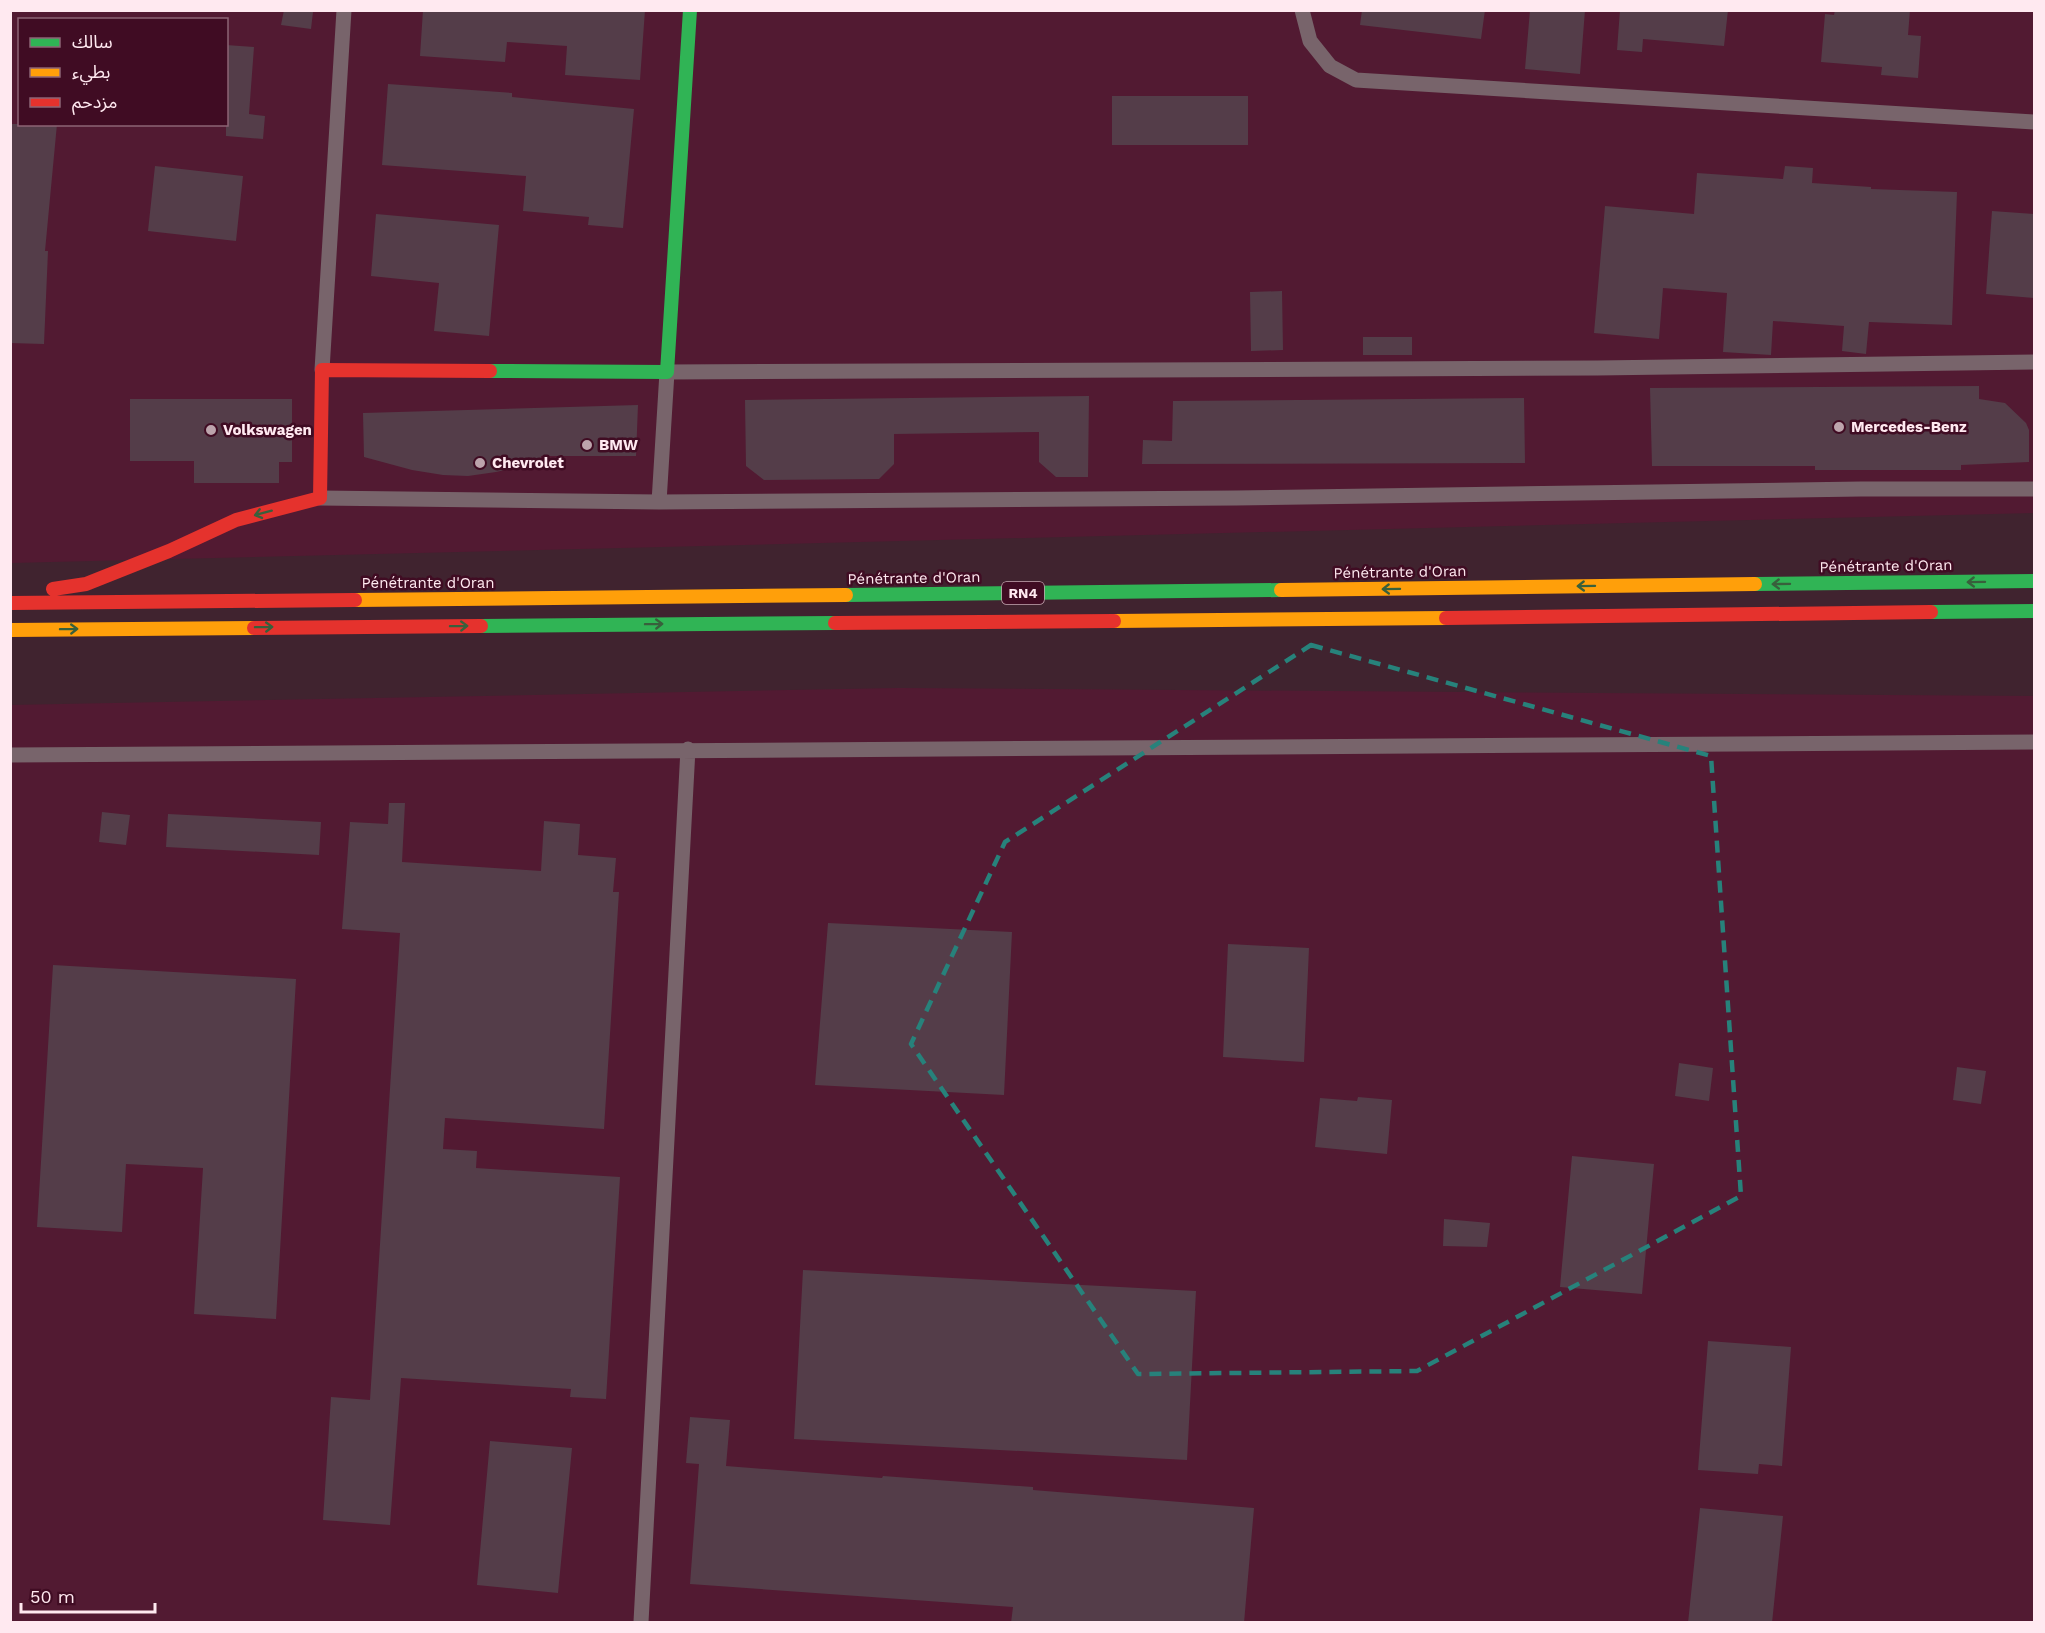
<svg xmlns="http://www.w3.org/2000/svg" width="2045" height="1633" viewBox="0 0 2045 1633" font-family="'Work Sans','Noto Sans Arabic',sans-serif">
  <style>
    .built { fill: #521a32; fill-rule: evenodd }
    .building { fill: #543d49 }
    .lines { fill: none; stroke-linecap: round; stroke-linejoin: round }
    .street { stroke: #78646b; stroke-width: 15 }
    .fast { stroke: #30b455; stroke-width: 14 }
    .slow { stroke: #ff9f0a; stroke-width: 14 }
    .jam { stroke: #e5322d; stroke-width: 14 }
    .oneway { stroke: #38603c }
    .marked { fill: none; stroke: #27827b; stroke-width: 4.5; stroke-dasharray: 12 8; stroke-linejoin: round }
    .poi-dot { fill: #bca4ac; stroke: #400c23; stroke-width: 2 }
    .labels { text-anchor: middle; stroke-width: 5; stroke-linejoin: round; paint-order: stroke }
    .shield { fill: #400c23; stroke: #c6a7b2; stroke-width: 1.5 }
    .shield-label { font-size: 14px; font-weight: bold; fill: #ffe9f0 }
    .poi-label { font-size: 15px; font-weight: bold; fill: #ffe9f0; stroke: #400c23; text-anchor: start }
    .street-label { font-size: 15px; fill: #ffe9f0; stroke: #400c23 }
  </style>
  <rect width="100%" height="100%" fill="#40232f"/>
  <!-- built -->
  <path class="built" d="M11 11H2034V513L11 563ZM20 20H226V124H20Z
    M899 688 2034 696V1622H11L10 705Z"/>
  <!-- building -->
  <path class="building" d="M284 10 313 12 311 29 281 25Z
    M423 10H645L640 80 565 75 567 46 507 42 505 62 420 56Z
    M1362 10H1485L1481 39 1360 25Z
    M1530 10H1585L1580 74 1525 69Z
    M1620 10H1728L1724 46 1643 39 1642 52 1617 50Z
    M1835 10H1910L1908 35 1921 36 1918 78 1881 75 1882 67 1821 62 1825 14 1834 15Z
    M226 45 254 47 249 114 265 116 263 139 226 136Z
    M388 84 512 93V97L634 109 623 228 588 225 589 217 523 211 526 176 382 165Z
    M1112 96H1248V145H1112Z
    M10 124H57L45 251H48L44 344 10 343Z
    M155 166 243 176 236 241 148 231Z
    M1785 166 1813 168 1812 183 1871 187V189L1957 192 1952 325 1869 322 1866 354 1842 351 1844 326 1773 321 1771 355 1723 352 1727 293 1663 288 1659 339 1594 333 1605 206 1694 214 1697 173 1783 179Z
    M1992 211 2034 214V298L1986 294Z
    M376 214 499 225 489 336 434 331 439 283 371 276Z
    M1282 291 1283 350 1251 351 1250 292Z
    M1363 337H1412V355H1363Z
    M1979 386V399L2005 403 2026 423 2029 430V462L1961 465V470H1815V466H1652L1650 388Z
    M1089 396 1088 477H1056L1039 462V432L894 434V464L879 479 764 480 746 466 745 400Z
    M1524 398 1525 463 1142 464 1143 440 1172 441 1173 401Z
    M130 399H292V462H279V483H194V461H130Z
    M638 405 636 456H541V460L509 465V469L496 472 468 476 443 475 412 470 364 457 363 413Z
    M389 803H405L402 862 541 871 544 821 580 824 578 855 616 858 613 892H619L604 1129 445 1118 443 1149 477 1151 476 1168 620 1177 606 1399 570 1397 571 1389 401 1378 390 1525 323 1520 331 1397 370 1400 400 933 342 929 350 822 388 824Z
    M102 812 130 815 126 845 99 842Z
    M168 814 321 822 319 855 166 847Z
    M828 923 1012 932 1004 1095 815 1085Z
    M1228 944 1309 948 1304 1062 1223 1057Z
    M53 965 296 979 276 1319 194 1314 203 1168 126 1164 122 1232 37 1227Z
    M1679 1063 1713 1068 1709 1101 1675 1096Z
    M1957 1067 1986 1071 1981 1104 1953 1100Z
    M1358 1097 1392 1100 1387 1154 1315 1147 1320 1098 1357 1101Z
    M1572 1156 1654 1164 1642 1294 1560 1287Z
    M1444 1219 1490 1223 1487 1247 1443 1246Z
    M803 1270 1196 1291 1187 1460 794 1439Z
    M1708 1341 1791 1347 1782 1466 1759 1464 1758 1474 1698 1470Z
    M690 1417 730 1420 726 1466 882 1478 883 1476 1033 1487V1490L1254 1508 1244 1623H1011L1013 1607 690 1584 699 1464 686 1463Z
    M490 1441 572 1448 558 1593 477 1585Z
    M1700 1508 1783 1516 1772 1623H1688Z"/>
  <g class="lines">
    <!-- street -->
    <path class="street" d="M1302 10 1310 41 1330 66 1356 80 2034 122
      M322 370 344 10
      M320 498 659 502 1236 498 1861 489H2034
      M659 502 667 372 1597 368 2034 362
      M10 755 2034 742
      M641 1622 688 749"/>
    <!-- fast -->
    <path class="fast" d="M490 371 667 372 690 10
      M1755 584 2034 581
      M846 595 1281 590
      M1931 612 2034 611
      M481 626 835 623"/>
    <!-- slow -->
    <path class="slow" d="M1281 590 1755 584
      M355 600 846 595
      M1114 621 1446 618
      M10 630 254 628"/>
    <!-- jam -->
    <path class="jam" d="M320 498 322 370 490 371
      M53 589 86 584 169 551 236 520 320 498
      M10 603 355 600
      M1446 618 1931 612
      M835 623 1114 621
      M254 628 481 626"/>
  </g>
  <!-- one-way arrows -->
  <defs><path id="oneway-shaft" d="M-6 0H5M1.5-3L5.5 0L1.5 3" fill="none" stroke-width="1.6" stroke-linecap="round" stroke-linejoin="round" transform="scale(1.5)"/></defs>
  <g class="oneway">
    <use href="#oneway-shaft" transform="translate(263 513) rotate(165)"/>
    <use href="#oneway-shaft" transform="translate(1976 582) rotate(179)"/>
    <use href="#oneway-shaft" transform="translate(1781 584) rotate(179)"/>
    <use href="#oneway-shaft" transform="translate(1586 586) rotate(179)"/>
    <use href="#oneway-shaft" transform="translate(1391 589) rotate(179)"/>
    <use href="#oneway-shaft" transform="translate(654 624) rotate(-1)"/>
    <use href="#oneway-shaft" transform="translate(459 626) rotate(-1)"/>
    <use href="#oneway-shaft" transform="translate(264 627) rotate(-1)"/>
    <use href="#oneway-shaft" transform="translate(69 629) rotate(-1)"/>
  </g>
  <!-- marked area -->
  <path class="marked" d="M1311 645 1711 756 1741 1196 1417 1371 1138 1374 911 1044 1005 842Z"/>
  <!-- markers -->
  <g class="poi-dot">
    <circle cx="1839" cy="427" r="6"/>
    <circle cx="211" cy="430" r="6"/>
    <circle cx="587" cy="445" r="6"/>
    <circle cx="480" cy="463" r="6"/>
  </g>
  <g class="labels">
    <!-- shield labels -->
    <rect class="shield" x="1002" y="582" width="42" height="22" rx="4.5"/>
    <g class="shield-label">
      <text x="1023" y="598">RN4</text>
    </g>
    <!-- poi labels -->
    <g class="poi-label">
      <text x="1851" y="432">Mercedes-Benz</text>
      <text x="223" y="435">Volkswagen</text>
      <text x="599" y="450">BMW</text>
      <text x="492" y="468">Chevrolet</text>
    </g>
    <!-- street labels -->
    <g class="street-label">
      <text transform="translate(1886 566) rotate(-1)" y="5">Pénétrante d'Oran</text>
      <text transform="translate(1400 572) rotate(-1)" y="5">Pénétrante d'Oran</text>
      <text transform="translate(914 578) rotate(-1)" y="5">Pénétrante d'Oran</text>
      <text x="428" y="588">Pénétrante d'Oran</text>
    </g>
  </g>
  <!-- border -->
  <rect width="2045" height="1633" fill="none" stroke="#ffe9f0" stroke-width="24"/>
  <!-- legend -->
  <rect x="18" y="18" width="210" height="108" fill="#400c23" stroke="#8c6475" stroke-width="1.5"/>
  <rect x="30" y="38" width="30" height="9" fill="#30b455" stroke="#8c6475" stroke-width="1.5"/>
  <text x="72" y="48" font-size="18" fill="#ffe9f0">سالك</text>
  <rect x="30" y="68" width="30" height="9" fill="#ff9f0a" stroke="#8c6475" stroke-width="1.5"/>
  <text x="72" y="78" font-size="18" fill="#ffe9f0">بطيء</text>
  <rect x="30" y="98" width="30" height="9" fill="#e5322d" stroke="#8c6475" stroke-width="1.5"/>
  <text x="72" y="108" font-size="18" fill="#ffe9f0">مزدحم</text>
  <!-- scale -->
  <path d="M21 1603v9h134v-9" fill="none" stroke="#ffe9f0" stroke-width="3"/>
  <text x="30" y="1603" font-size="18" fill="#ffe9f0" stroke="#400c23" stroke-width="4.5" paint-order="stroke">50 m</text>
</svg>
